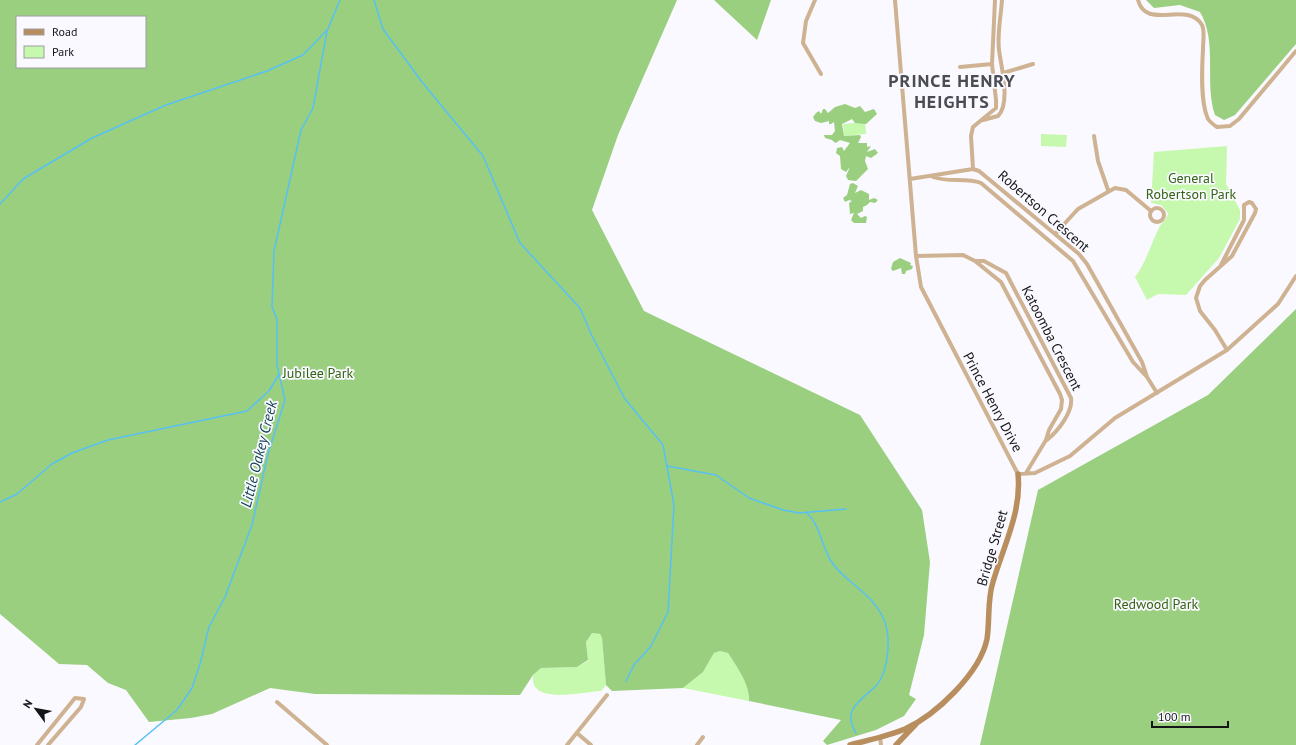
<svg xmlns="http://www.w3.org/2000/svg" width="1296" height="745" viewBox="0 0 1296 745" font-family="'PT Sans',sans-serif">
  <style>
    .green { fill: #c6f9ad }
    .forest { fill: #9acf7f; fill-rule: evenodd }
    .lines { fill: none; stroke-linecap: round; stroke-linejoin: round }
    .stream { stroke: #57c1f4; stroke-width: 1.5 }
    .street { stroke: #cfb292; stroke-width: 4 }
    .secondary { stroke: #b98e5e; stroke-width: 5.5 }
    .labels { text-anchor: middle; stroke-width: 3.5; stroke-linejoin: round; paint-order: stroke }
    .park-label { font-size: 14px; fill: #346414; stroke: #f9f9ff }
    .street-label { font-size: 14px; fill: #151518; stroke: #f9f9ff }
    .water-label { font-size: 15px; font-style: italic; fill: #124055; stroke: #f9f9ff }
    .district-label { font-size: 18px; font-weight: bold; letter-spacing: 1px; fill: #4b4b53; stroke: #f9f9ff }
  </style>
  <rect width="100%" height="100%" fill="#f9f9ff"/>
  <!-- green -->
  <path class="green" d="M865 122 866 134 844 136 843 124Z
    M1041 134 1067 135 1066 147 1041 146Z
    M1227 146 1226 184 1240 210V219L1219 258 1186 295 1158 294 1147 300 1135 277C1147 261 1151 243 1160 226 1163 221 1167 219 1168 213L1161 205 1151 203 1154 152Z
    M592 633 600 634 602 638 606 685 601 691C585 692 542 702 534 685 533 683 533 678 533 675L541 668 577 667 588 661 586 642Z
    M720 651 728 653C737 667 750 685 749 701L683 688 703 672 714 653Z"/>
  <!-- forest -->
  <path class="forest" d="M0 0H677L618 135 592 210 644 311 860 415 922 510 930 562 924 635 909 695 916 699 904 716 876 730 827 745 823 741 841 720 749 701C750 685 737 667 728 653L720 651 714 653 703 672 683 688 612 691 606 685 602 638 600 634 592 633 586 642 588 660 577 667 541 668 533 675 520 695 315 694 270 688 212 714 191 718 149 722 126 690 108 683 87 665 59 664 0 614ZM17 17H145V67H17Z
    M714 0H771L757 40Z
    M1146 0H1296V44L1235 115 1224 120 1215 115C1204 83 1218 42 1200 12L1180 5 1154 8Z
    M845 104 855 108 860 106 865 112 874 109 877 114 866 124 855 123 852 119 842 124 844 136 860 135 861 137 858 143H867V147L871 146 867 152 875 149 878 153 871 158 866 156 865 161 868 169 856 181 848 180 846 176 850 167 846 172 841 169 840 156 836 153 837 148 842 147 844 151 850 143 840 140 836 143 834 142 832 140 825 138 824 135H832L835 131 834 122 831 124H829V121L821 123 815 121 813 117 816 113 819 111 821 114 823 109H825L828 113 835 107Z
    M853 183 858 186 855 193 861 190 869 194V200L874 198 878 200 875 203 870 202 867 205 863 207V211L857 214 861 218 865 216 867 217 866 223H854L851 220 854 213 850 214 849 203 852 201 849 200 845 202 843 198 847 195 850 184Z
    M900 258 911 263 910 265 913 266 912 269 906 271 905 274H902L901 268 893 271 891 269 893 262Z
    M1296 309V745H980L1038 490 1208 395Z"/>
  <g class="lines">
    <!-- stream -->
    <path class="stream" d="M374 0 383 29 422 82 483 156 520 243 580 308 592 336 625 399 663 445 674 505 668 612 651 646 634 665 626 681
      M0 204 23 179 92 138 166 105 267 71 303 55 326 31
      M667 466 716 475 749 498 783 510 799 513 846 509
      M0 502 17 494 52 464 72 453 108 440 247 411 269 391 279 374
      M806 512C821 526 821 545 831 561 840 575 852 582 864 593 885 612 891 630 887 658 885 669 883 678 876 686 861 700 841 710 856 733
      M135 745 177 710 192 688 200 664 209 627 225 597 252 525 268 454 285 400 277 365V319L272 307 274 251 301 130 313 108 327 31 340 0"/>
    <!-- street -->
    <path class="street" d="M815 0 806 21 803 43 821 74
      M895 0 916 256 921 287 1018 474 1035 473 1070 456 1115 418 1227 350 1278 304 1296 276
      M1138 0C1146 31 1187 0 1202 25 1205 31 1203 41 1203 49 1202 67 1200 102 1208 119 1210 122 1214 125 1217 127L1230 126 1239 119 1296 51
      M960 67 992 64
      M1003 73 1033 64
      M983 120 998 116C1011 103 1001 66 999 50 997 34 1001 16 1002 0
      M1094 136 1098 161 1108 190
      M973 169 971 136 973 127 996 108V100L992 64 995 0
      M933 177C949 183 966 177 981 183L1073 261 1133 362 1147 377 1157 393
      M910 179 973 169 979 171 1079 254 1087 264 1142 362 1147 377
      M1150 215a7 7 0 1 1 14 0a7 7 0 1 1-14 0Z
      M1055 234 1078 209 1115 188 1126 190 1151 211
      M916 256 963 255 975 261 1001 282 1060 394 1062 400 1061 409 1049 430 1046 440 1026 473
      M975 261H984L1006 273 1071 398C1073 412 1058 431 1047 440
      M1221 265 1244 220V205L1249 202 1252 203 1256 209 1255 213 1232 256 1205 280 1200 286 1196 298 1200 311 1215 330 1227 350
      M277 702 327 745
      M577 733 591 745
      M880 737 881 745
      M37 745 75 698 84 699 81 707 48 745
      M567 745 607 695
      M697 745 703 737"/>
    <!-- secondary -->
    <path class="secondary" d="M850 745C869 740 888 736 905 729 936 715 980 673 987 639 990 620 987 600 993 582 1003 547 1022 512 1018 474
      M896 745 916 724"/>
  </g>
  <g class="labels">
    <!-- park labels -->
    <g class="park-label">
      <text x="1191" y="183">General<tspan x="1191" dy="16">Robertson Park</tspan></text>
      <text x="318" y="378">Jubilee Park</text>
      <text x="1156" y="609">Redwood Park</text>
    </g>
    <!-- street labels -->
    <g class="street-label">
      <text transform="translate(1044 211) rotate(41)" y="5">Robertson Crescent</text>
      <text transform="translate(1052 338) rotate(63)" y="5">Katoomba Crescent</text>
      <text transform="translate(993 402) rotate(62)" y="5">Prince Henry Drive</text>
      <text transform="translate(992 548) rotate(-74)" y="5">Bridge Street</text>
    </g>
    <!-- water labels -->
    <g class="water-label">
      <text transform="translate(259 454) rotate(-76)" y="5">Little Oakey Creek</text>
    </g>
    <!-- district labels -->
    <g class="district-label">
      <text x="952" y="87">PRINCE HENRY<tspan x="952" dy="21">HEIGHTS</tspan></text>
    </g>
  </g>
  <!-- legend -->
  <rect x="16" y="16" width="130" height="52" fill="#f9f9ff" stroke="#9e9ea3"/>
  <rect x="24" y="29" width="20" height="6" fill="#b98e5e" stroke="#9e9ea3"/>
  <text x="52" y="36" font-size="12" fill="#151518">Road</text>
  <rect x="24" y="46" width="20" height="12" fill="#c6f9ad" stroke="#9e9ea3"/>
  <text x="52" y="56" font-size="12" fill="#151518">Park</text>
  <!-- north arrow -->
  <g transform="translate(36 709) rotate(302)" stroke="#f9f9ff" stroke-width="3" paint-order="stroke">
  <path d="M0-3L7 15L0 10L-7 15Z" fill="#151518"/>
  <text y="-6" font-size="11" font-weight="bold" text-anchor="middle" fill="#151518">N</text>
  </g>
  <!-- scale -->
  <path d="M1152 721v6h76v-6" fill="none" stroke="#151518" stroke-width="2"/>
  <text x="1158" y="721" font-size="12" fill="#151518" stroke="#f9f9ff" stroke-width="3" paint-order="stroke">100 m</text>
</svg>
